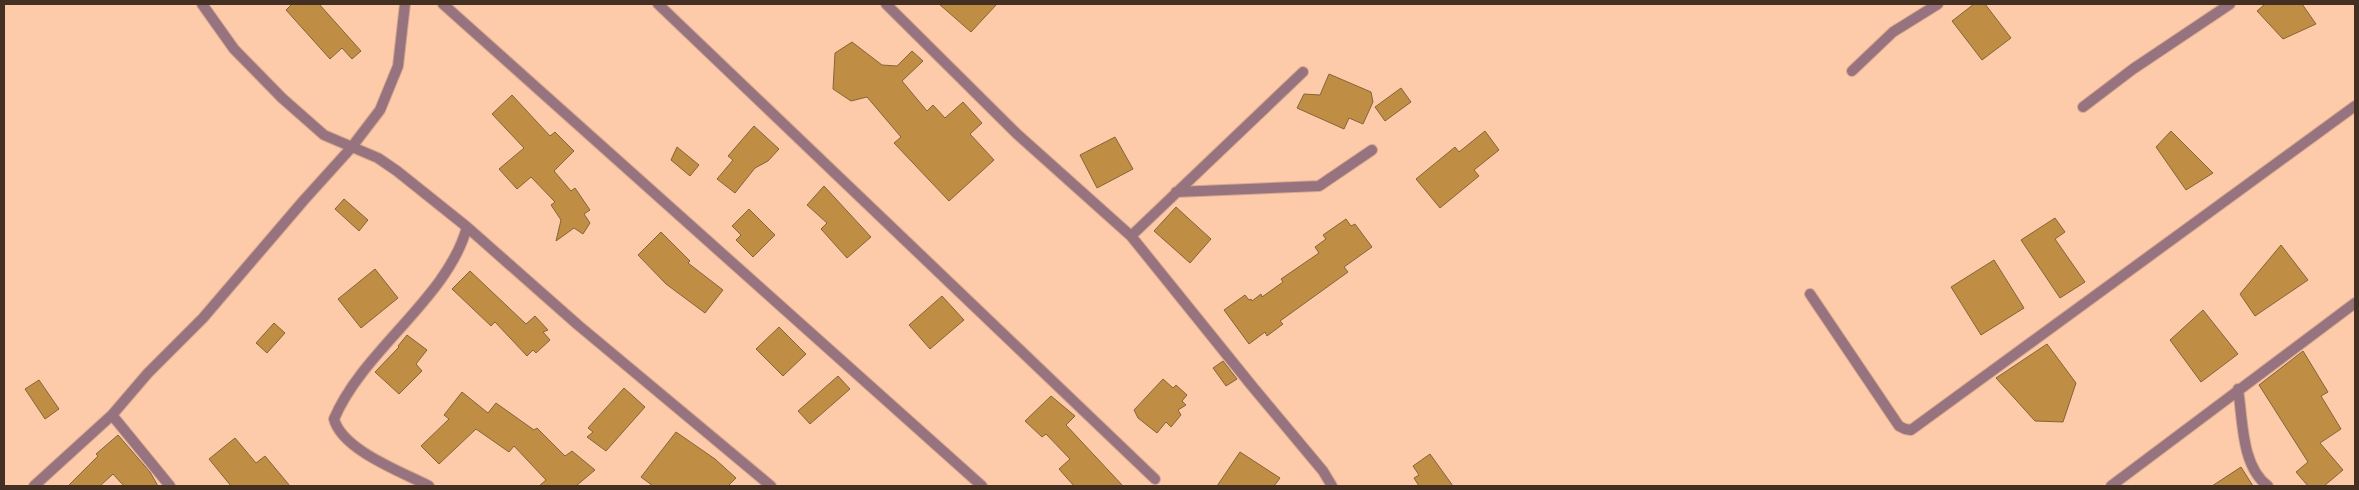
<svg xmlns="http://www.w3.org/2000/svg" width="2359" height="490" viewBox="0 0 2359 490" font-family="'Nunito Sans',sans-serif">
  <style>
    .building { fill: #bf8e44; stroke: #836538 }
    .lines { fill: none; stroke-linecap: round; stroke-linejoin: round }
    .street-casing { stroke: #d5a98c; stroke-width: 12 }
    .street { stroke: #977380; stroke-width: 10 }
  </style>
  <rect width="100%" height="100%" fill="#fecbaa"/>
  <!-- building -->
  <path class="building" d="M292 4H319L361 51 352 59 342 48 330 59 286 10Z
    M939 4H997L971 32Z
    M1974 4H1985L2011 38 1982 60 1952 21Z
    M2265 4H2302L2316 24 2283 39 2257 11Z
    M852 42 882 65 897 66 912 51 923 61 902 81 927 111 933 105 945 118 963 102 982 123 970 134 994 160 949 201 894 143 901 137 867 97 851 101 833 89 835 53Z
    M1329 74 1371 92 1373 102 1363 124 1349 118 1344 129 1297 108 1304 94 1320 95Z
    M1401 88 1411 102 1385 121 1375 107Z
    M512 95 550 136 555 132 574 151 554 171 571 191 575 188 590 210 584 214 590 223 583 234 574 228 556 241 561 220 551 205 555 202 531 177 517 189 499 169 524 148 492 114Z
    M754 126 779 149 768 161 755 168 735 193 717 179 733 160 728 156Z
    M1485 131 1499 150 1474 170 1479 176 1440 208 1416 179 1455 147 1459 152Z
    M2171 131 2213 173 2186 190 2156 147Z
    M1115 137 1133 169 1097 188 1080 155Z
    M677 147 699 165 690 176 671 160Z
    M824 186 871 237 847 258 821 229 827 223 807 205Z
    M344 199 368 220 359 231 335 209Z
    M1176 207 1211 239 1190 263 1154 231Z
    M749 209 775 235 753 257 736 240 741 235 732 226Z
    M2055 218 2065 232 2055 239 2085 282 2060 298 2021 240Z
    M1346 219 1351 226 1355 224 1372 247 1344 267 1348 272 1280 321 1283 324 1267 336 1265 332 1249 344 1224 310 1245 295 1249 300 1251 299 1252 301 1261 294 1262 297 1283 282 1281 279 1319 253 1315 247 1326 239 1323 235Z
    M661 232 690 261 688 263 723 290 705 313 666 284 638 255Z
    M2281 245 2308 280 2255 316 2240 294Z
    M1994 260 2024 308 1981 335 1951 287Z
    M375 269 398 298 361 328 338 299Z
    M470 271 526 324 535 316 548 330 543 332 550 340 536 353 533 350 527 356 495 322 491 326 452 289Z
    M942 296 964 320 930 349 909 325Z
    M2203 310 2238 354 2201 382 2170 340Z
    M274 323 285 333 267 353 256 343Z
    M779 327 806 354 783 376 756 349Z
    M407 335 427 350 416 364 422 371 399 394 375 372 399 347 398 346Z
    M2047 344 2076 383 2063 422 2035 421 1996 378Z
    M2303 351 2328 392 2321 396 2341 429 2320 443 2343 470 2324 486H2308L2296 472 2308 462 2259 385Z
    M1223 361 1237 379 1226 386 1213 368Z
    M838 376 850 389 810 424 798 411Z
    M1163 379 1173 388 1176 385 1187 395 1182 401 1186 405 1178 410 1181 415 1171 427 1166 422 1157 433 1138 418 1134 410Z
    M39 380 59 409 45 419 25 389Z
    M624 388 645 407 606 451 587 437 593 432 588 428Z
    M462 392 488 413 496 403 534 430 537 428 565 456 572 451 595 470 576 486H539L546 480 514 446 509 452 476 429 439 464 421 446 449 419 444 415Z
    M1051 396 1075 416 1066 425 1123 486H1074L1059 469 1070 459 1046 434 1042 437 1025 421Z
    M676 432 715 459 736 478 728 486H653L641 477Z
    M118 435 150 472 158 486H124L113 474 100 486H68L98 456 96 454Z
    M235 438 256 463 265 456 290 486H231L209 459Z
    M1240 452 1280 478 1274 486H1217Z
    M1430 454 1453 486H1419L1414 478 1419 475 1413 466Z
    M2241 467 2253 486H2212Z"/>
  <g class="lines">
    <defs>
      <path id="street" d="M202 4 234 49 282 98 324 135 378 158 397 171 467 227 578 325 771 486
        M443 4 982 486
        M658 4 1155 479
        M886 4 1017 134 1131 236 1252 386 1323 471 1332 486
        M1852 71 1893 32 1938 4
        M2083 107 2133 69 2230 4
        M1176 192 1319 186 1372 150
        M1131 236 1303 72
        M1810 294 1899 426 1905 429 1911 430 2355 106
        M2238 389C2243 420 2241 466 2268 486
        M112 415 170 486
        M34 486 112 415 148 373 203 318 304 200 351 148 380 110 398 66 405 4
        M429 486C402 472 342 450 334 419 363 350 448 298 467 227
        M2111 486 2355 303"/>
    </defs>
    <!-- street casing -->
    <use href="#street" class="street-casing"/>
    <!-- street -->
    <use href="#street" class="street"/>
  </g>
  <!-- border -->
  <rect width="2359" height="490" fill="none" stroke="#443023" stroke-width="10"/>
</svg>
